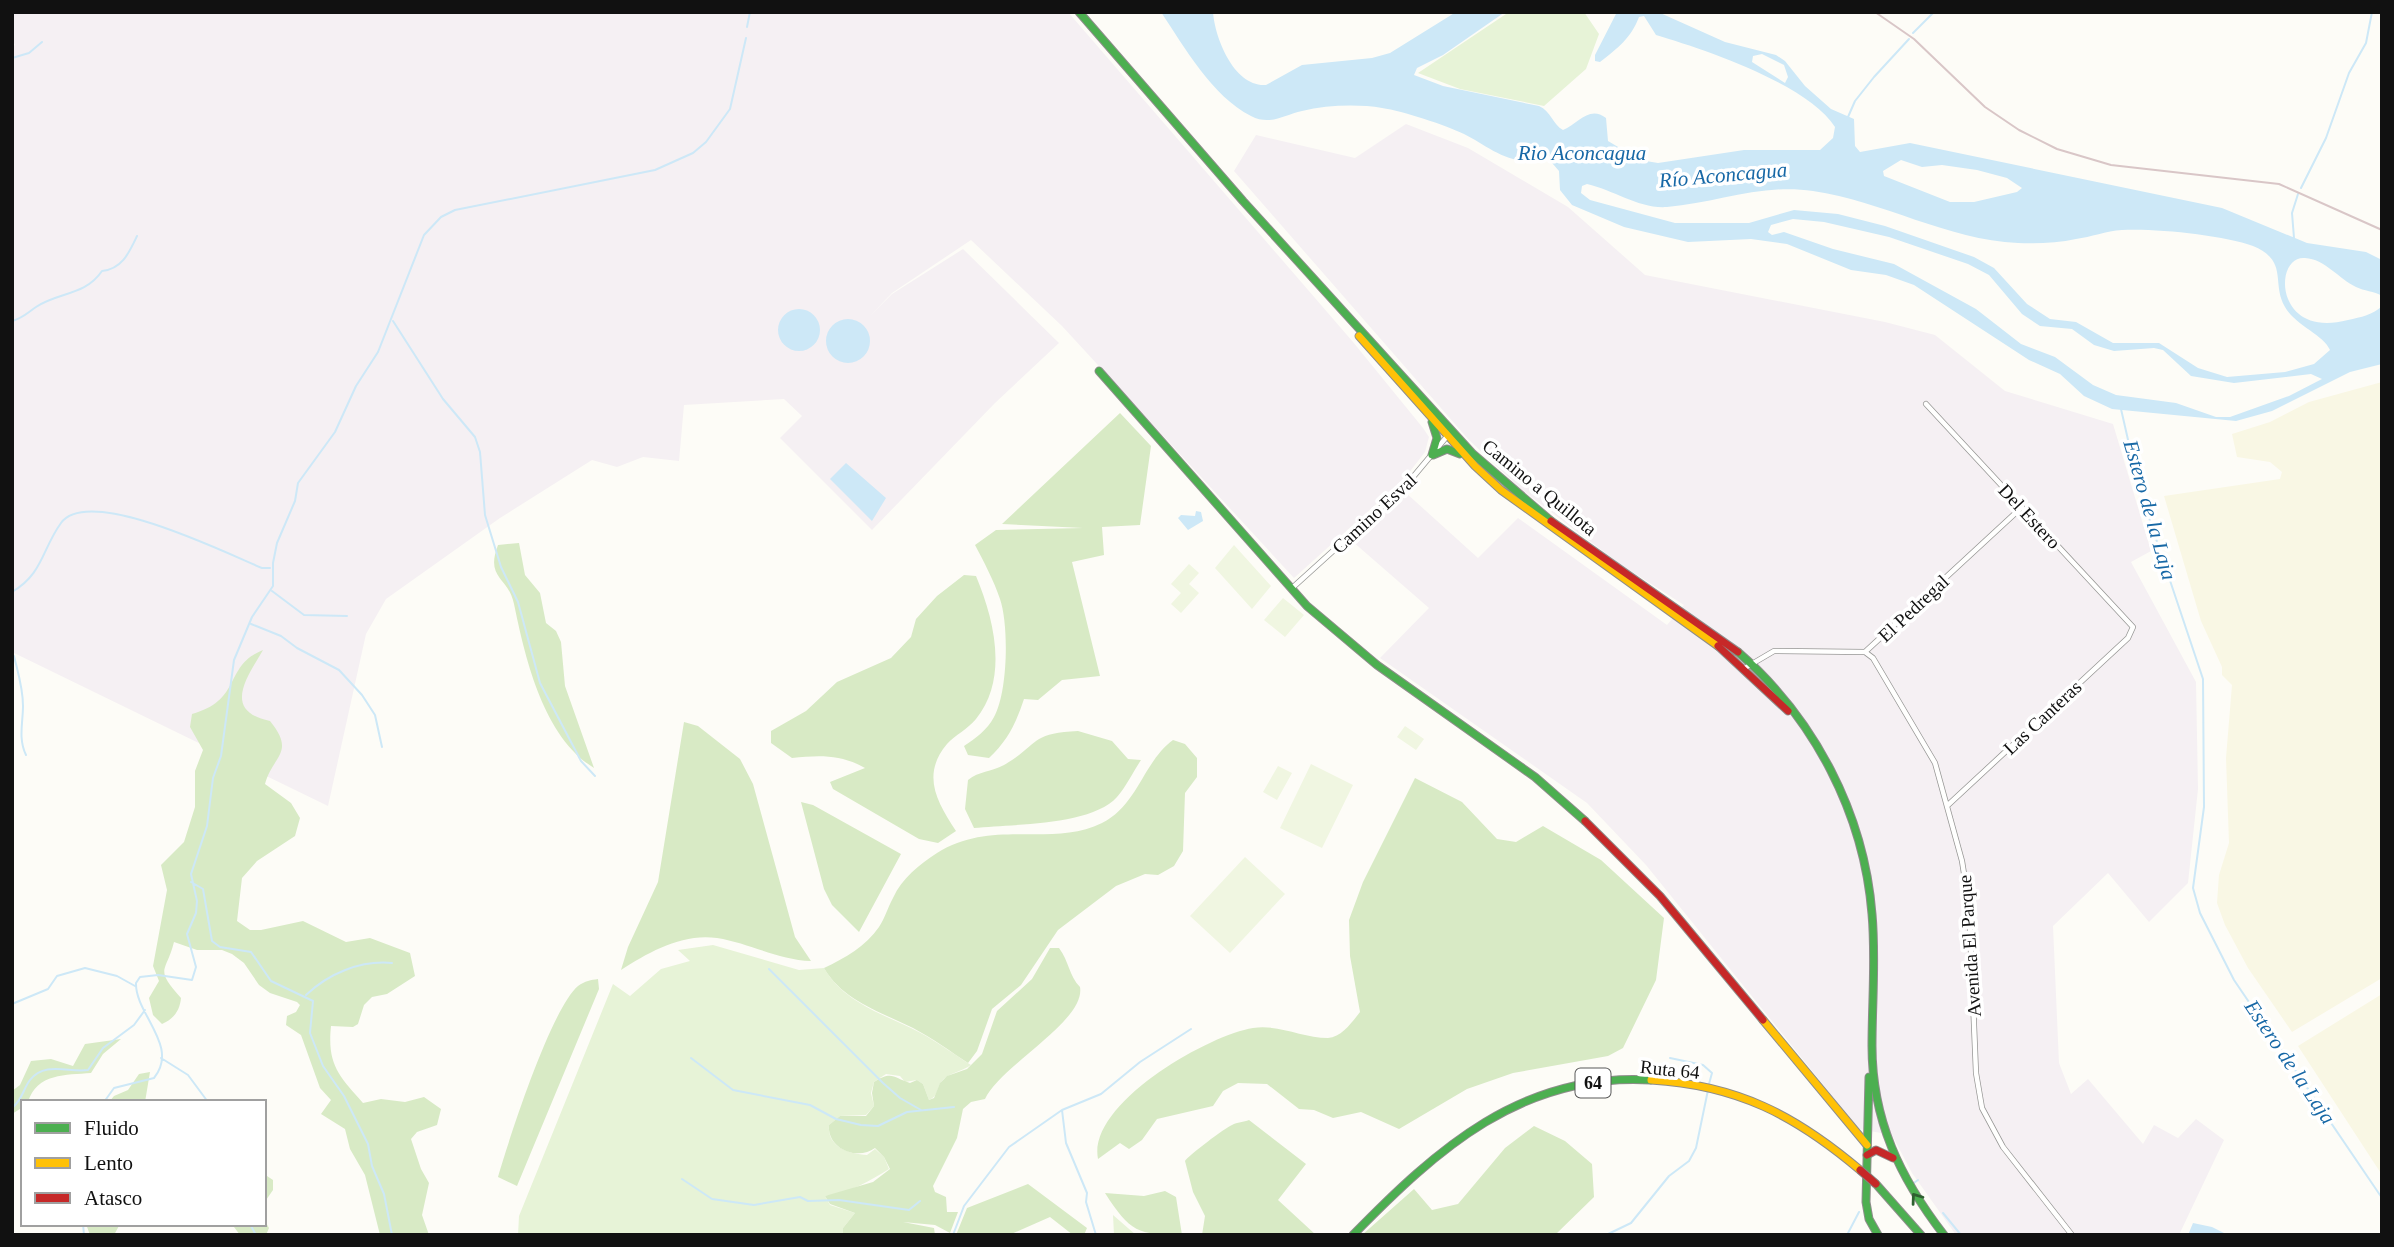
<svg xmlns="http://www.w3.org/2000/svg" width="2394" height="1247" viewBox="0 0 2394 1247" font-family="Georgia,serif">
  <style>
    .industrial { fill: #f5f0f3 }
    .farmland { fill: #f9f7e4 }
    .green { fill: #e7f3d7 }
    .forest { fill: #d8eac5 }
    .pitch { fill: #f0f6e1 }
    .water { fill: #cde8f7; fill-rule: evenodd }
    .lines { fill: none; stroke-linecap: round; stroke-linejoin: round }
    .stream { stroke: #cde8f7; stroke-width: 2 }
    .street-casing { stroke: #979795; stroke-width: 6 }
    .fast-casing { stroke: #8e8d8b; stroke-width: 9 }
    .slow-casing { stroke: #8e8d8b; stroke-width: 9 }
    .jam-casing { stroke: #8e8d8b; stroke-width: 9 }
    .street { stroke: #fffffe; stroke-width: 4.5 }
    .fast { stroke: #4caf50; stroke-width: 7 }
    .slow { stroke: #ffc107; stroke-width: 7 }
    .jam { stroke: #c62828; stroke-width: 7 }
    .rail { stroke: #d9c6c7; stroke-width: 2 }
    .jam-bridge-casing { stroke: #858482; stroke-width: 9; stroke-linecap: butt }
    .jam-bridge { stroke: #c62828; stroke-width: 7 }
    .oneway { stroke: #2e6030 }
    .labels { text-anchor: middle; stroke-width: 7; stroke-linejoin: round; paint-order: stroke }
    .shield { fill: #fff; stroke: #585858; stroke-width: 2 }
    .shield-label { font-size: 18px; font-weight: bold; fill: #111 }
    .street-label { font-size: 19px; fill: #111; stroke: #fff }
    .water-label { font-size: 21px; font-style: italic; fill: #1768a6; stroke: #fff }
  </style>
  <rect width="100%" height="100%" fill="#fdfcf7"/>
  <!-- industrial -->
  <path class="industrial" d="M12 12H1068L1353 342 1423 428 1429 437 1425 452 1404 479 1294 578 1062 326 971 240 892 293 870 316 892 294 963 249 1059 343 995 403 872 530 780 438 802 416 784 399 684 405 679 461 643 457 617 467 592 460 500 518 386 599 366 634 328 806 12 652V51L15 44 12 43Z
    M1406 124 1468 148 1568 207 1645 275 1885 322 1935 335 2005 391 2113 424 2151 551 2131 562 2196 682 2198 789 2188 883 2149 922 2108 873 2053 926 2059 1063 2071 1094 2088 1079 2143 1144 2154 1125 2178 1138 2196 1119 2224 1140 2179 1235H1956L1912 1173 1892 1135 1859 1129 1646 865 1587 803 1380 658 1429 608 1352 541 1405 492 1478 558 1518 518 1667 625 1684 605 1620 564 1522 490 1468 439 1234 171 1256 135 1355 158Z"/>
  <!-- farmland -->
  <path class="farmland" d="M2382 382V978L2292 1032 2248 968 2225 925 2217 903 2219 875 2229 843 2226 758 2232 685 2222 675V667L2201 621 2164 496 2280 479 2282 472 2270 462 2237 457 2232 434 2270 422 2309 402Z
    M2382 994V1175L2298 1046Z"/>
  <!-- green -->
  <path class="green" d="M1509 12H1584L1599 34 1586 69 1544 106 1460 89 1418 73Z
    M713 945 799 970 824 968C842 1000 879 1013 911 1028 932 1038 952 1053 971 1065 962 1072 947 1073 941 1082 936 1090 938 1096 929 1100L923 1084 917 1080 905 1082 900 1076 886 1074 874 1082 871 1093 874 1106 866 1115 840 1116 829 1125C827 1147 848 1154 867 1155L875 1149 884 1157 889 1169C870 1181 849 1193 825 1196L830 1205 855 1213 843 1228V1235H518L519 1216 613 984 630 996 661 969 690 961 678 950Z
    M1113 1215 1136 1235H1114Z"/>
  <!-- forest -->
  <path class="forest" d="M1120 413 1151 446 1140 525 1102 527 1104 555 1072 562 1100 676 1062 680 1038 700 1024 699C1016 723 1008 740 989 758L968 755 964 746C976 738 987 730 994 717 1008 692 1009 625 1000 599 994 581 984 562 975 545L996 530 1083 528 1002 524Z
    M519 543 525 575 540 593 546 623 556 631 561 642 565 686 594 768C543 737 525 657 514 604 508 576 485 579 498 545Z
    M964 575 976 576C994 619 1009 678 976 719 968 729 955 735 947 744 921 775 937 802 956 831L938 843 919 839 833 789 830 782 865 768C841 754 819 755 792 758L771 743V731L806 711 837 682 891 658 911 637 916 619 937 596Z
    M263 650C248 676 221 711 270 721 296 753 273 755 265 784L291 803 300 818 295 836 257 861 242 878 237 921 250 930H261L303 921 346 942 370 938 410 953 415 976 387 994 372 997 364 1005 358 1024 353 1027 331 1026C327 1065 339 1076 363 1103L381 1099 405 1102 424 1097 441 1109 437 1125 417 1132 411 1139 421 1169 429 1183 422 1215 429 1235H380L365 1175 350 1149 345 1129 321 1114 331 1100 320 1088 301 1035 286 1025 287 1016 296 1012 300 1005 297 1002 270 993 259 985 244 963 232 954 222 950H197L174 942C166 974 154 967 181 998 180 1010 174 1019 162 1024L153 1015 149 998 159 981 153 966 167 890 161 865 184 842 195 807V771L203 750 190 727 192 714C243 700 223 666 263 650Z
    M684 722 698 726 740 759 753 784 795 937 811 961C778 960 749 943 717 938 682 933 649 952 621 970L628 947 658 882Z
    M1078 731 1112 741 1128 759 1141 760C1133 772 1126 787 1117 797 1091 826 1011 824 974 828L965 809 968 780C979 771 991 772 1004 765 1039 745 1029 733 1078 731Z
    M1173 740 1185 744 1197 758V777L1185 793 1183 851 1174 866 1158 875 1145 874 1116 886 1058 930 1021 985 992 1009 977 1051 968 1063C950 1051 932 1038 913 1028 881 1012 843 1001 824 968 845 958 866 946 879 927 885 918 888 907 893 898 902 878 919 865 937 853 993 818 1051 848 1102 823 1138 805 1143 762 1173 740Z
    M1415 778 1462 802 1497 839 1516 842 1543 826 1601 860 1664 918 1656 980 1623 1048 1608 1056 1513 1073 1467 1089 1399 1129 1361 1112 1333 1118 1314 1110 1299 1109 1267 1084 1238 1083 1223 1091 1213 1106 1157 1119 1142 1140 1129 1149 1120 1143 1098 1159C1087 1104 1208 1035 1253 1028 1279 1024 1303 1038 1328 1038 1342 1037 1352 1022 1360 1012L1350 956 1349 920 1363 882Z
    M801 802 813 805 901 854 859 932 832 905 824 889Z
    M1050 948H1059C1069 961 1069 976 1080 987 1086 1021 1000 1066 985 1099L971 1102 963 1109 957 1138 933 1186 935 1192 946 1197 947 1212H958L950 1233 935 1225 903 1222 934 1228 935 1235H843V1228L855 1213 830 1204 825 1196 873 1182 890 1169 884 1157 875 1148C858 1161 827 1149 829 1125L840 1116H866L874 1106 872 1093 874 1082C892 1070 894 1078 910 1083L917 1080 923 1084 929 1100 934 1098 940 1083 947 1076 967 1069 982 1054 997 1011 1032 979Z
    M598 979 599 989 517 1186 498 1177C509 1139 551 1009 578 986 585 981 591 980 598 979Z
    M121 1039 103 1054 91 1073C66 1075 37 1073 28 1102H23V1107L12 1114V1091L20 1085 31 1061 51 1059 73 1066 85 1044Z
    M150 1072 145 1102H109L114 1096 128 1090 139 1074Z
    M1249 1120 1306 1164 1278 1200 1316 1235H1202L1205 1216 1193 1192 1185 1161C1188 1156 1226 1127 1232 1125 1237 1122 1244 1122 1249 1120Z
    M1534 1126 1565 1141 1592 1164 1594 1197 1555 1235H1362L1414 1189 1432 1210 1458 1204 1505 1148Z
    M264 1174 273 1180V1190L264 1203Z
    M1028 1184 1087 1228 1084 1235H1073L1050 1217 1009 1235H956L967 1208Z
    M1165 1191 1176 1197 1182 1235C1138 1235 1130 1232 1105 1193L1144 1196Z
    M264 1219 269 1228 266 1235H240L234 1227 235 1224H264Z
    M86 1224H120L114 1235H90Z"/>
  <!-- pitch -->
  <path class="pitch" d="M1234 545 1271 586 1252 609 1215 568Z
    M1189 564 1199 573 1189 584 1199 593 1181 613 1171 604 1181 593 1171 584Z
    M1283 598 1304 615 1285 637 1264 620Z
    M1405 726 1424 739 1416 750 1397 737Z
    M1311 764 1353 785 1322 848 1280 828Z
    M1278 766 1292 773 1277 800 1263 792Z
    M1245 857 1285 894 1230 953 1190 916Z"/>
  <!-- water -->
  <path class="water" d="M1161 12H1213C1215 38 1234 87 1266 85L1302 65 1372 58 1390 53 1456 12H1505L1443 55 1417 68 1414 75 1443 86 1539 106C1551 111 1553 125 1563 130 1578 124 1589 105 1606 118L1608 141 1640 160 1658 163 1744 150H1820L1833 138 1835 127C1808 84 1703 49 1656 35L1644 16 1639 17C1631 38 1618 48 1600 62L1595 61V55L1617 12H1658L1725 42 1776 55 1785 61 1805 86 1831 109 1854 119 1855 146 1860 152 1910 143 2222 208 2307 243 2366 252 2382 260V296C2374 291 2364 291 2356 287 2339 279 2325 259 2305 258 2273 255 2274 340 2348 320 2361 317 2373 315 2382 306V364L2350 372 2272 411 2236 421 2112 409 2084 396 2060 374 2029 360 1914 285 1886 275 1851 270 1787 244 1751 239 1688 242 1624 227 1572 205 1560 190 1559 171 1546 156C1540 157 1534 162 1526 161 1502 160 1484 144 1464 134 1445 125 1403 111 1382 108 1358 104 1327 105 1302 111 1284 115 1270 126 1251 116 1212 96 1185 48 1161 12ZM1762 54 1784 65 1788 77 1785 83 1752 62 1753 56ZM1901 160 1922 167 1942 165 1977 170 2007 178 2022 188 2017 192 1974 202H1950L1884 176 1883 171ZM1587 184C1614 190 1639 209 1667 207 1717 203 1762 183 1813 191 1883 201 1947 240 2018 243 2036 244 2058 243 2076 239 2091 237 2106 231 2122 230 2154 228 2224 235 2253 246 2289 261 2271 283 2285 307 2295 325 2324 335 2330 350L2314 364 2285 372 2227 377 2198 368 2159 343H2113L2076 322 2050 319 2027 304 1994 268 1974 257 1885 226 1838 214 1794 210 1749 223H1675L1590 200 1581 193 1582 186ZM1793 219 1824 222 1889 237 1968 264 1989 275 2022 314 2040 326 2072 329 2094 345 2114 351 2154 348 2163 350 2191 376 2234 383 2311 374 2322 379 2289 396 2230 417H2216L2176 403 2116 395 2093 385 2055 357 2021 344 1976 309 1894 264 1833 249 1784 232 1772 235 1768 232 1771 225Z
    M778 330a21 21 0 1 1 42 0a21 21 0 1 1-42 0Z
    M826 341a22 22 0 1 1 44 0a22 22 0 1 1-44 0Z
    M846 463 886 498 872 521 830 479Z
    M1196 511 1201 512 1203 521 1188 530 1178 518 1181 515 1195 516Z
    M2193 1223 2212 1227 2228 1235H2188Z"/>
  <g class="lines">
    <!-- stream -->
    <path class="stream" d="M747 27 750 12
      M1913 33 1934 12
      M12 58 29 53 42 42
      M1848 117 1855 101 1874 77 1909 39
      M2301 188 2326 138 2349 73 2366 43 2372 12
      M2294 238 2292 213 2298 194
      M12 321C23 318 27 313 36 307 58 292 85 296 102 271 122 269 129 253 137 236
      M393 321 443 399 475 437 480 452 485 515 501 567 518 602 540 683 581 761 595 776
      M2121 409 2139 488 2203 679 2204 807 2193 888 2200 913 2234 980 2382 1198
      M272 591 304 615 347 616
      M12 592C43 574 42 549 61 523 89 485 226 553 262 568H270
      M251 624 281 636 297 648 339 670 362 695 375 715 382 747
      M14 656C18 673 23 688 23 706 23 722 18 739 26 755
      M191 882 203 889 212 941 220 947 251 952 271 981 313 1001 310 1033 323 1066 344 1096 368 1144 372 1166 384 1194 392 1235
      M769 969 883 1083 900 1098 921 1110
      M306 995C328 974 360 960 392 963
      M12 1004 48 989 57 976 85 968 117 976 135 986
      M161 1058 188 1075 208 1102
      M691 1058 733 1090 810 1105 836 1119 861 1125 878 1126 907 1112 954 1107
      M1670 1058 1703 1065 1712 1073 1709 1084
      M104 1102 114 1088 154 1078C180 1046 135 1014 136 983L140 977 158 975 192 980 196 967 187 934 196 913 197 901 191 874 207 826 213 778 221 756 234 660 252 617 273 586V563L277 543 295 501 298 483 335 432 356 386 378 352 424 235 441 217 455 210 655 170 693 153 706 142 730 109 746 38
      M12 1108C23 1099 23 1089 30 1080 45 1061 69 1073 88 1070L103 1048 134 1025 145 1010
      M1062 1110 1066 1143 1087 1193 1086 1202 1096 1235
      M682 1179 712 1199 754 1205 800 1197 808 1201 839 1200 909 1210 920 1201
      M1911 1185 1918 1180
      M1943 1213 1961 1235
      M83 1224 84 1235
      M250 1224 256 1235
      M953 1235 964 1206 1009 1147 1062 1110 1101 1094 1140 1062 1191 1029
      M1606 1235 1631 1223 1669 1176 1689 1161 1696 1148 1708 1090
      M1847 1235 1859 1212"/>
    <defs>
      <path id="street" d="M1926 404 2133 627 2128 638 1948 805
        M1291 589 1408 483 1449 434
        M1865 652 2022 507
        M1745 668 1774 651 1865 652 1873 658 1935 763 1962 861 1969 905 1976 1073 1982 1108 2003 1147 2072 1235"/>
      <path id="fast" d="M1079 12 1243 201 1473 454 1551 521
        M1099 371 1307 606 1377 665 1535 777 1585 821
        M1432 422 1437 438 1432 455
        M1433 455 1447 449 1460 454
        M1738 652C1814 718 1864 813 1872 914 1876 958 1872 1002 1872 1046 1872 1120 1900 1178 1944 1235
        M1869 1077 1866 1202 1869 1219 1878 1235
        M1876 1184 1921 1235
        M1353 1235C1437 1149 1522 1072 1651 1080"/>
      <path id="slow" d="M1359 336 1475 466 1501 490 1718 646
        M1763 1020 1867 1145
        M1651 1080C1737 1085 1795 1115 1860 1170"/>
      <path id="jam" d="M1551 521 1738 652
        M1718 646 1788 711
        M1585 821 1660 896 1763 1020
        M1867 1155 1876 1150 1893 1158"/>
    </defs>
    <!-- street casing -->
    <use href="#street" class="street-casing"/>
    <!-- fast casing -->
    <use href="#fast" class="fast-casing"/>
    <!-- slow casing -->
    <use href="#slow" class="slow-casing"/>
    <!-- jam casing -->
    <use href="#jam" class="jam-casing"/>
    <!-- street -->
    <use href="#street" class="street"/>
    <!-- fast -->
    <use href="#fast" class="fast"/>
    <!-- slow -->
    <use href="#slow" class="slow"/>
    <!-- jam -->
    <use href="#jam" class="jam"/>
    <!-- rail -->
    <path class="rail" d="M1875 12 1914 39 1985 107 2019 130 2057 149 2111 165 2279 184 2382 230"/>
    <defs>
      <path id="jam-bridge" d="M1860 1170 1876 1184"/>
    </defs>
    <!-- jam-bridge casing -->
    <use href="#jam-bridge" class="jam-bridge-casing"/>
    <!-- jam-bridge -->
    <use href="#jam-bridge" class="jam-bridge"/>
  </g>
  <!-- one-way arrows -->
  <defs><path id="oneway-chevron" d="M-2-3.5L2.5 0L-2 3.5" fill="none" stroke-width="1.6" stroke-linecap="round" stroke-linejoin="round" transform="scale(1.75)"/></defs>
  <use class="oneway" href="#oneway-chevron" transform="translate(1916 1198) rotate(-126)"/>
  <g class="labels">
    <!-- shield labels -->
    <rect class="shield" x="1575.5" y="1068.5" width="35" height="29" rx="5"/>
    <g class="shield-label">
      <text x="1593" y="1089">64</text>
    </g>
    <!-- street labels -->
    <g class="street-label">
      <text transform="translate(1540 487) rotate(39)" y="7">Camino a Quillota</text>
      <text transform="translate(1374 513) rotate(-43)" y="7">Camino Esval</text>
      <text transform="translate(2030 516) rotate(47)" y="7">Del Estero</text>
      <text transform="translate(1913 608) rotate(-43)" y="7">El Pedregal</text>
      <text transform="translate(2042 717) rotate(-43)" y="7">Las Canteras</text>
      <text transform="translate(1969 946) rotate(-94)" y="7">Avenida El Parque</text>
      <text transform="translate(1670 1069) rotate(6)" y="7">Ruta 64</text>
    </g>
    <!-- water labels -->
    <g class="water-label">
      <text x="1582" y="160">Rio Aconcagua</text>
      <text transform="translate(1723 175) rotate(-5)" y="7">Río Aconcagua</text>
      <text transform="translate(2150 510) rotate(74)" y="7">Estero de la Laja</text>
      <text transform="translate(2290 1062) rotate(56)" y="7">Estero de la Laja</text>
    </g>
  </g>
  <!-- border -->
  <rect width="2394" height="1247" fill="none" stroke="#111111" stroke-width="28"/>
  <!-- legend -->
  <rect x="21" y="1100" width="245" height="126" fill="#ffffff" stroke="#a0a0a0" stroke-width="2"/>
  <rect x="35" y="1123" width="35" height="10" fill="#4caf50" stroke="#a0a0a0" stroke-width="2"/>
  <text x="84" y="1135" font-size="21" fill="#111111">Fluido</text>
  <rect x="35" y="1158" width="35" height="10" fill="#ffc107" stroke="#a0a0a0" stroke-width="2"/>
  <text x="84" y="1170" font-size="21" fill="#111111">Lento</text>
  <rect x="35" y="1193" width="35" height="10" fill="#c62828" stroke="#a0a0a0" stroke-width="2"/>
  <text x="84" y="1205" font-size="21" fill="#111111">Atasco</text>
</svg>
